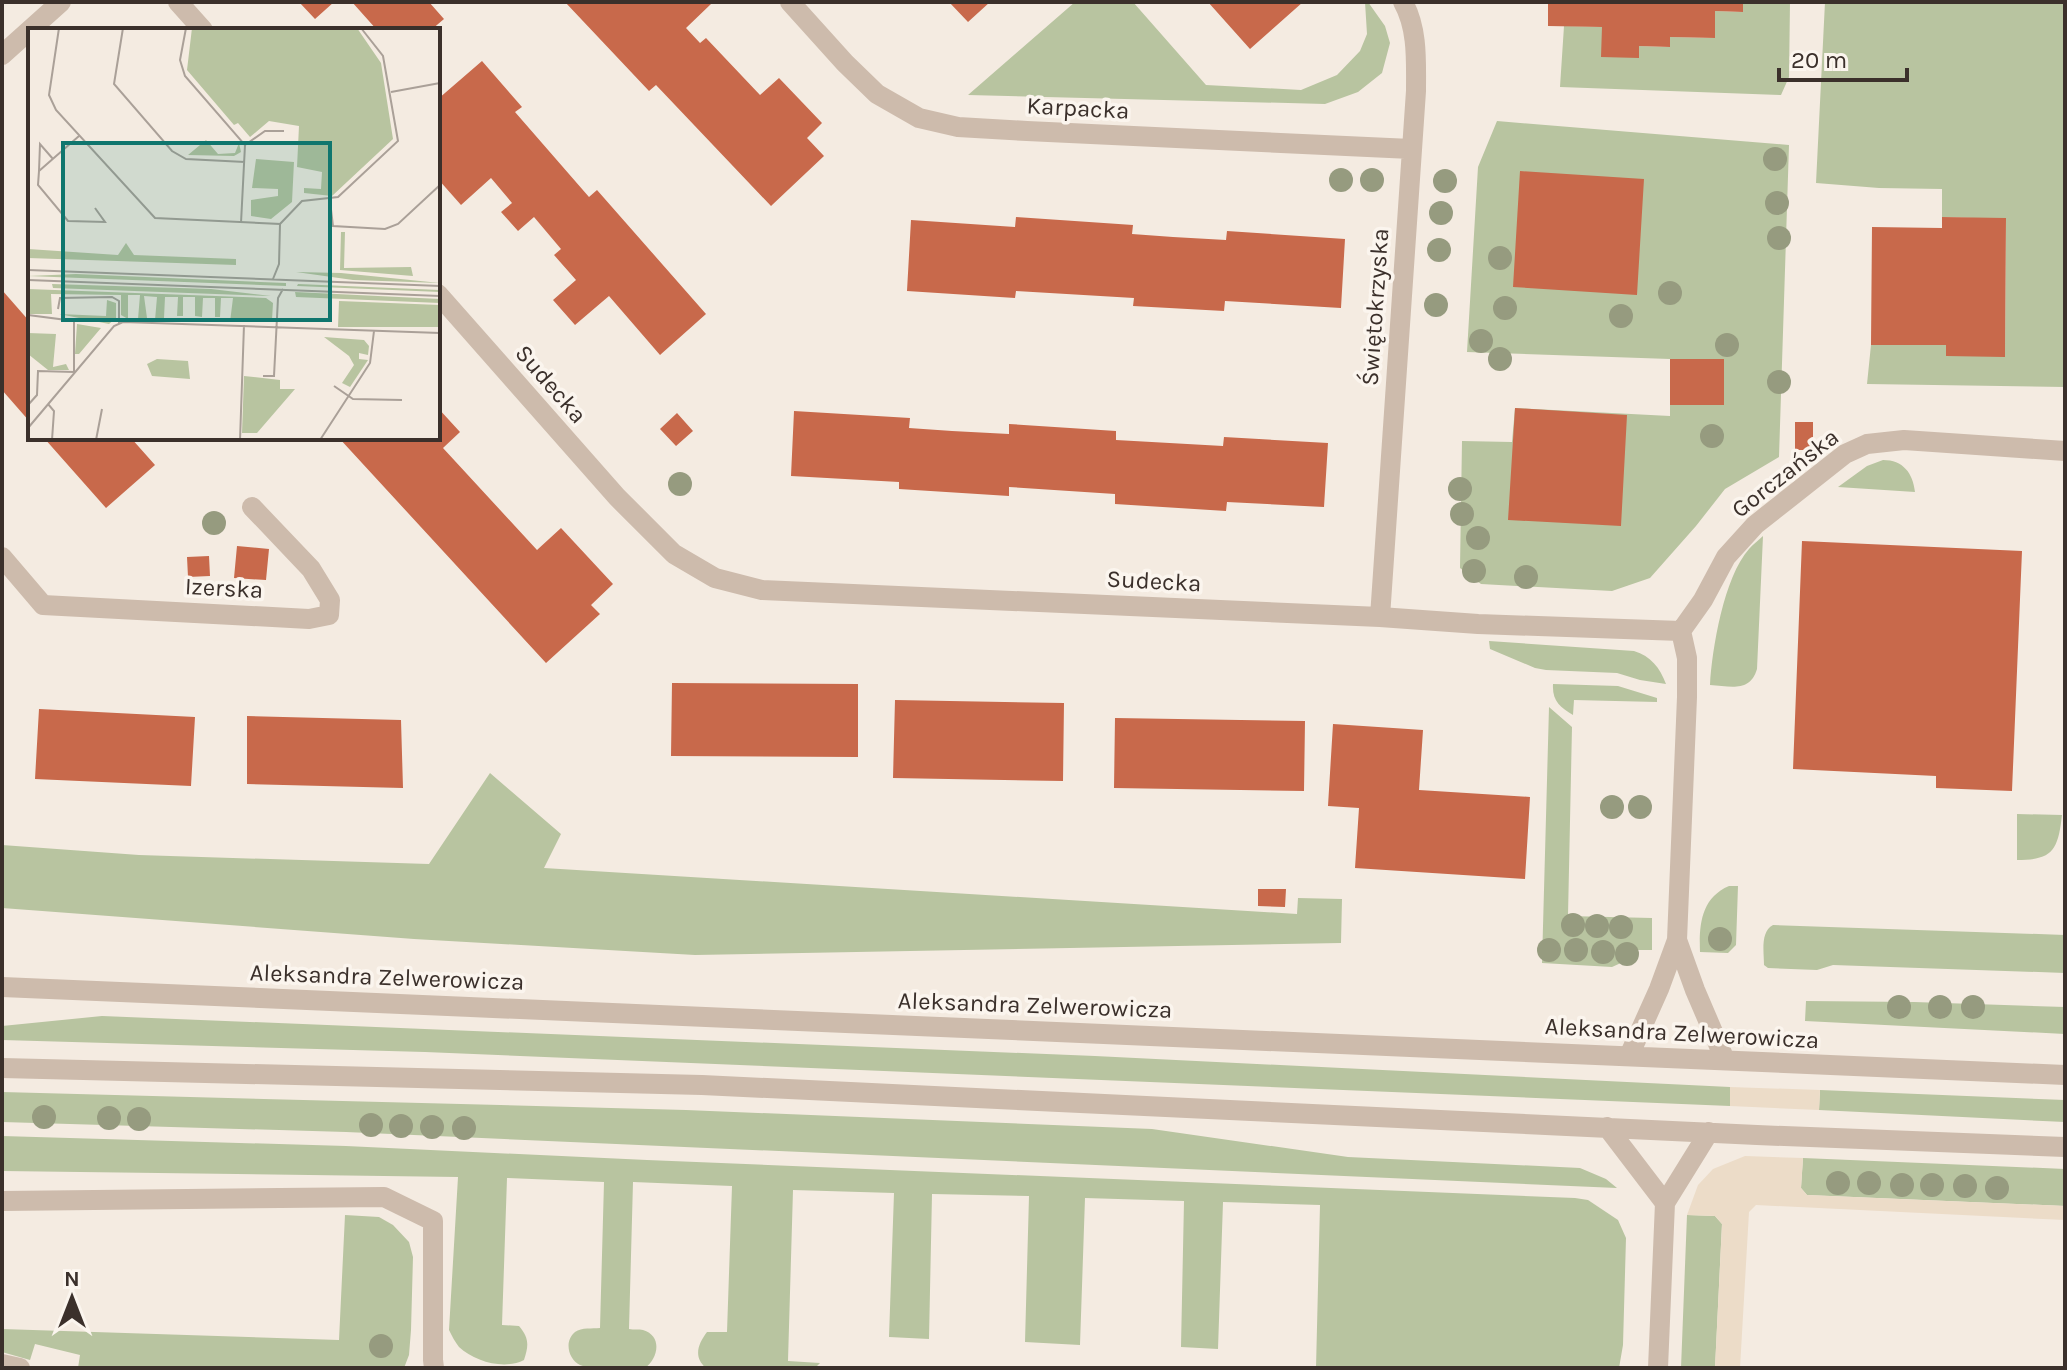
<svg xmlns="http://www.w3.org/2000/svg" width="2067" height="1370" viewBox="0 0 2067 1370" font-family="Karla,sans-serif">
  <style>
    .green { fill: #b8c4a0 }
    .plaza { fill: #ecdcc8 }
    .building { fill: #c8694b }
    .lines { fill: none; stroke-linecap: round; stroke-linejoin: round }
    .minor { stroke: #cdbbac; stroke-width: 20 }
    .tree { fill: #969b7f }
    .labels { text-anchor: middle; stroke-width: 7; stroke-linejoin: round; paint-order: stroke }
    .street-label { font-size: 24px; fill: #3b302b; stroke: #fbf5ee }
    .inset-road { fill: none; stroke: #aaa098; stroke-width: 2 }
    .view { fill: #0f766e; fill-opacity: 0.15; stroke: #0f766e; stroke-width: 4 }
    .inset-edge { fill: none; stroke: #3b302b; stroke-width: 4 }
  </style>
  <rect width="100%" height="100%" fill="#f4ebe1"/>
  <!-- green -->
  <path class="green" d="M1075 2H1133L1206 85 1301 90 1337 75 1360 51 1367 34 1365 2H1368L1385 26 1390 43 1382 73 1358 92 1325 104 968 95Z
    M1743 2H1790L1789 77 1781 95 1560 87 1564 26 1602 27 1639 57V46L1669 47 1670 37 1715 38V11L1743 12Z
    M1825 2H2065V387L1867 384 1871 345H1946L2005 356 2006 219 1942 217V189L1879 188 1816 183Z
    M1497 121 1789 145 1779 457 1725 489 1696 526 1650 578 1612 591 1481 584 1460 568 1462 441 1512 442 1515 408 1670 416V359L1467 352 1478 167Z
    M1883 460C1903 460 1913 473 1915 492L1838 487 1867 466Z
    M1763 536 1757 669C1750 693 1730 686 1710 685 1712 649 1724 577 1749 549 1753 544 1759 540 1763 536Z
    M1489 641 1634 651C1651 656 1660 668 1666 684L1640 680 1617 673 1546 670 1535 668 1490 649Z
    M1553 684 1618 686 1657 698V702L1574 700 1573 715C1560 707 1552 701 1553 684Z
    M1549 707 1572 727 1568 916 1652 918V950H1638L1632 958 1612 967 1542 963Z
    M490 773 561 834 544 868 1297 914 1298 898 1342 899 1341 943 695 955 414 939 2 908V845L139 855 429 864Z
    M2017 814 2062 815C2058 850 2053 860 2017 860Z
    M1729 886H1738L1736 945 1728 953 1700 952C1699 925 1701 898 1729 886Z
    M1773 925 2065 935V973L1833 965 1817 970 1768 968 1764 965C1764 952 1760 932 1773 925Z
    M1806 1001 1914 1002 2065 1007V1034L1805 1021Z
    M102 1016 1095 1056 1730 1087V1106L425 1052 2 1040V1026Z
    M1820 1090 2065 1100V1122L1819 1110Z
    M2 1092 686 1110 1152 1129 1348 1157 1580 1168 1606 1179 1617 1188 346 1132 2 1122Z
    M2 1136 346 1146 647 1160 1575 1198 1588 1200 1618 1220 1626 1238 1623 1345 1619 1368H1316L1320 1205 1223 1202 1218 1349 1181 1347 1184 1201 1085 1198 1080 1345 1025 1342 1029 1196 932 1194 929 1339 889 1337 894 1193 793 1190 788 1361 820 1363 815 1368H706C693 1357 698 1344 707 1332H727L732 1186 633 1182 629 1329C634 1330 639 1329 643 1330 663 1336 658 1359 645 1368 629 1368 592 1370 580 1365 568 1359 564 1341 575 1332 582 1327 592 1329 600 1328L604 1182 507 1178 502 1325 519 1326C529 1338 529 1345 524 1360 505 1370 475 1362 459 1347 455 1342 452 1336 449 1330L458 1177 2 1171Z
    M1803 1158 2065 1169V1206L1807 1195 1801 1188Z
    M345 1215 379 1217 393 1225 409 1242 413 1257 411 1330 409 1355 404 1368H78L80 1355 35 1344 30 1360 2 1352V1329L339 1340Z
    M1687 1215 1715 1216 1722 1224 1715 1368H1681Z"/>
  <!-- plaza -->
  <path class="plaza" d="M1730 1087 1820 1090 1819 1110 1730 1106Z
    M1745 1156 1803 1158 1801 1188 1807 1195 2065 1206V1220L1756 1205 1749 1212 1740 1368H1715L1722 1224 1715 1216 1687 1215 1698 1185 1713 1169Z"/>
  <!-- building -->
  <path class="building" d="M299 2H334L315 19Z
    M352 2H429L444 19 431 30H377Z
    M565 2H708L711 4 686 28 700 43 706 38 760 95 779 78 822 123 807 138 824 156 771 206 656 85 649 91Z
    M949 2H990L968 22Z
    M1208 2H1303L1250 49Z
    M1548 2H1743V12L1715 11V38L1670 37V47L1639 46V58L1601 57 1602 27 1548 26Z
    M482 61 522 107 515 112 589 197 597 190 706 314 660 355 609 296 575 325 553 300 576 280 554 255 561 249 534 217 518 231 501 212 512 203 491 178 461 205 438 179V128L441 126 438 123V99Z
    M1520 171 1644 179 1637 295 1513 287Z
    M1016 217 1133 225 1132 234 1173 237 1226 240 1227 231 1345 239 1341 308 1225 301 1224 311 1133 306 1134 298 1016 291 1015 298 907 291 911 220 1015 227Z
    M1942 217 2006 218 2005 357 1946 356V345H1871L1872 227 1942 228Z
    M2 290 30 322V422L2 390Z
    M1670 359H1724V405H1670Z
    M438 408 460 432 443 448 537 550 561 528 613 584 591 605 600 614 546 663 339 438H438Z
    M1515 408 1627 415 1621 526 1508 520Z
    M794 411 910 418 909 428 952 431 1009 434V424L1116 431V440L1223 446 1224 437 1328 443 1324 507 1227 502 1226 511 1115 504V494L1009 487V496L899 489V482L791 476Z
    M677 413 693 431 676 446 660 429Z
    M1795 422H1813V450H1795Z
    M44 438H131L155 465 106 508Z
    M1802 541 2022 551 2012 791 1936 788V776L1793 769Z
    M237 546 269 549 266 580 234 578Z
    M209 556 210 576 188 577 187 557Z
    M672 683 858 684V757L671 756Z
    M895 700 1064 703 1063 781 893 778Z
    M39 709 195 717 191 786 35 779Z
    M247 716 401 720 403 788 247 784Z
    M1115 718 1305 721 1304 791 1114 788Z
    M1333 724 1423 730 1419 790 1530 797 1525 879 1355 868 1359 808 1328 806Z
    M1258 889H1286L1285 907 1258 906Z"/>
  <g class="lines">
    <!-- minor -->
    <path class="minor" d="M178 2 203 30
      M790 2 845 63 877 94 919 118 958 127 1027 131 1411 149
      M2 55 61 2
      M438 294 617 497 674 554 715 578 762 590 1380 617 1478 624 1681 631 1687 658V697L1677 940 1659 989 1629 1056
      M2 557 43 605 309 619 329 615 330 600 311 569 252 507
      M1380 617 1416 91C1416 61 1418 29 1403 2
      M1681 631 1703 600 1726 557 1755 525 1845 454 1867 444 1904 440 2065 451
      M1677 940 1695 990 1725 1060
      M2 987 2065 1075
      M2 1068 702 1085 1757 1135 2065 1147
      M1607 1127 1665 1203
      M2 1201 384 1197 433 1221V1360L434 1368
      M2 1364 20 1368
      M1658 1368 1665 1203 1709 1132"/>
  </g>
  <!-- trees -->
  <g class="tree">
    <circle cx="1775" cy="159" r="12"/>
    <circle cx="1341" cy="180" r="12"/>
    <circle cx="1372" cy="180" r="12"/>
    <circle cx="1445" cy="181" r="12"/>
    <circle cx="1777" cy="203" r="12"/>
    <circle cx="1441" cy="213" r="12"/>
    <circle cx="1779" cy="238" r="12"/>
    <circle cx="1439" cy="250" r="12"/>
    <circle cx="1500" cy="258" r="12"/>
    <circle cx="1670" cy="293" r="12"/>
    <circle cx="1436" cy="305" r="12"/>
    <circle cx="1505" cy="308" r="12"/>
    <circle cx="1621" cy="316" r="12"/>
    <circle cx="1481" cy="341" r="12"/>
    <circle cx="1727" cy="345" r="12"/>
    <circle cx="1500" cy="359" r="12"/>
    <circle cx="1779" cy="382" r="12"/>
    <circle cx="1712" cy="436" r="12"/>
    <circle cx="680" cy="484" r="12"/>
    <circle cx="1460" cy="489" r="12"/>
    <circle cx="1462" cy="514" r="12"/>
    <circle cx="214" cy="523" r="12"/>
    <circle cx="1478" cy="538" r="12"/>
    <circle cx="1474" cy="571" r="12"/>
    <circle cx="1526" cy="577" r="12"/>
    <circle cx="1612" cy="807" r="12"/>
    <circle cx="1640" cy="807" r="12"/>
    <circle cx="1573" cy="925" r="12"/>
    <circle cx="1597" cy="926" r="12"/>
    <circle cx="1621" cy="927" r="12"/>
    <circle cx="1720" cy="939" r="12"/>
    <circle cx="1549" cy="950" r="12"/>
    <circle cx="1576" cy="950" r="12"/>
    <circle cx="1603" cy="952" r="12"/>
    <circle cx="1627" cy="954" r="12"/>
    <circle cx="1899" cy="1007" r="12"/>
    <circle cx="1940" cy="1007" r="12"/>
    <circle cx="1973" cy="1007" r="12"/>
    <circle cx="44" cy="1117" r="12"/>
    <circle cx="109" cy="1118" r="12"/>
    <circle cx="139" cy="1119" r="12"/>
    <circle cx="371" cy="1125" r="12"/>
    <circle cx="401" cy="1126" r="12"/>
    <circle cx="432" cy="1127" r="12"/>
    <circle cx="464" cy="1128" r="12"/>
    <circle cx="1838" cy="1183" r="12"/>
    <circle cx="1869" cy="1183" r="12"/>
    <circle cx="1902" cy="1185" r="12"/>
    <circle cx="1932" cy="1185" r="12"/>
    <circle cx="1965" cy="1186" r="12"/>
    <circle cx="1997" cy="1188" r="12"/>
    <circle cx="381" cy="1346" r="12"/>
  </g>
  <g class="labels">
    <!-- street labels -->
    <g class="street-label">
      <text transform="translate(1078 108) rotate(3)" y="8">Karpacka</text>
      <text transform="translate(1375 307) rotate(-86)" y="8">Świętokrzyska</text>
      <text transform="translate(551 384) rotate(49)" y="8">Sudecka</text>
      <text transform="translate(1785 473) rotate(-38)" y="8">Gorczańska</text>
      <text transform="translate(1154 581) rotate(3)" y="8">Sudecka</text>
      <text transform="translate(224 588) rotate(3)" y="8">Izerska</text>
      <text transform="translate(387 977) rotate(2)" y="8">Aleksandra Zelwerowicza</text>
      <text transform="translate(1035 1005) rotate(2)" y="8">Aleksandra Zelwerowicza</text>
      <text transform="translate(1682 1033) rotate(3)" y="8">Aleksandra Zelwerowicza</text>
    </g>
  </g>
  <!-- overview -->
  <g transform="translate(28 28)">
    <rect width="412" height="412" fill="#f4ebe1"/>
    <path d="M164 0H329L353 35 365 111 304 168 276 165V160L293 161 294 144 269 139 271 98 241 93 222 109 210 95 206 97 159 42ZM178 112 190 126 207 125 211 115 213 124 206 128 160 127ZM228 131 266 134 264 174 243 191 223 188V172L250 168V161L224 160ZM313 204H317L316 240 383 239 385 248 312 242ZM98 215 106 227 208 231V237L0 230V221L90 227ZM268 244 313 245 412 255 325 252ZM48 246 258 255V258L0 248ZM24 256 183 261 243 268 25 260ZM270 256 412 262V264L269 258ZM0 261 238 270 245 275 244 292 202 294 205 270H193L192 289H187V270H175L174 289 167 288V269H155V288H149L150 269H137L136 290 141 291 127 292 129 269 116 268 119 290 110 291 112 267H100V291L93 287V267L23 266 24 286H0ZM267 264 412 271V275L268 269ZM79 272 88 275V290L81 296 31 286 78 288ZM311 273 412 277V299H310ZM49 296 73 300 51 326H47ZM0 305 28 306 25 339 38 336 41 342H20L0 326ZM296 309 336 312 341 318 340 327 331 325V331L340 332 322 359 314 355 326 337 321 328ZM129 331 160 333 162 351 124 348 119 336ZM216 348 252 352V361H267L229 405H214Z" fill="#b8c4a0"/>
    <path class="inset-road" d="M31 0 21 67 28 82 127 190 252 196 251 236 245 251M95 0 86 56 144 123 158 131 217 134M158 0 152 32 157 48 217 117 213 195M363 64 412 55M51 108 11 143 10 157 40 193 77 194 67 180M217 117 237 103H256M11 143 12 116 25 131M302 173 305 198 357 201 370 196 412 157M252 196 274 173 310 169 370 113 355 28 333 0M0 242 412 258M0 252 412 268M30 281 32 270 84 269 91 273V295M0 287 46 293V344L10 343 9 367 0 377M235 348H246L250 270 255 261M306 358 325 371 374 372M20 376 26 383 24 412M0 400 86 298 95 294 412 305M68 412 74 381M212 412 216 297M292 412 342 335 346 303"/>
    <path class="view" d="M35 115H302V292H35Z"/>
    <rect width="412" height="412" class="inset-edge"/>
  </g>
  <!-- border -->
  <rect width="2067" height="1370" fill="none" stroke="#3b302b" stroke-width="8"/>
  <!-- north arrow -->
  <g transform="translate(72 1298)" stroke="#fbf5ee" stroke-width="6" paint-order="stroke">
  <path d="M0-6L14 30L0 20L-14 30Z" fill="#3b302b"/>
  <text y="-12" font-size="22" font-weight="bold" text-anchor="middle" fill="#3b302b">N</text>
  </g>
  <!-- scale -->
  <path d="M1779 68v12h128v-12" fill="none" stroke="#3b302b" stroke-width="4"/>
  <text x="1791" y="68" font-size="24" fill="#3b302b" stroke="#fbf5ee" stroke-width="6" paint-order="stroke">20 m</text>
</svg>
